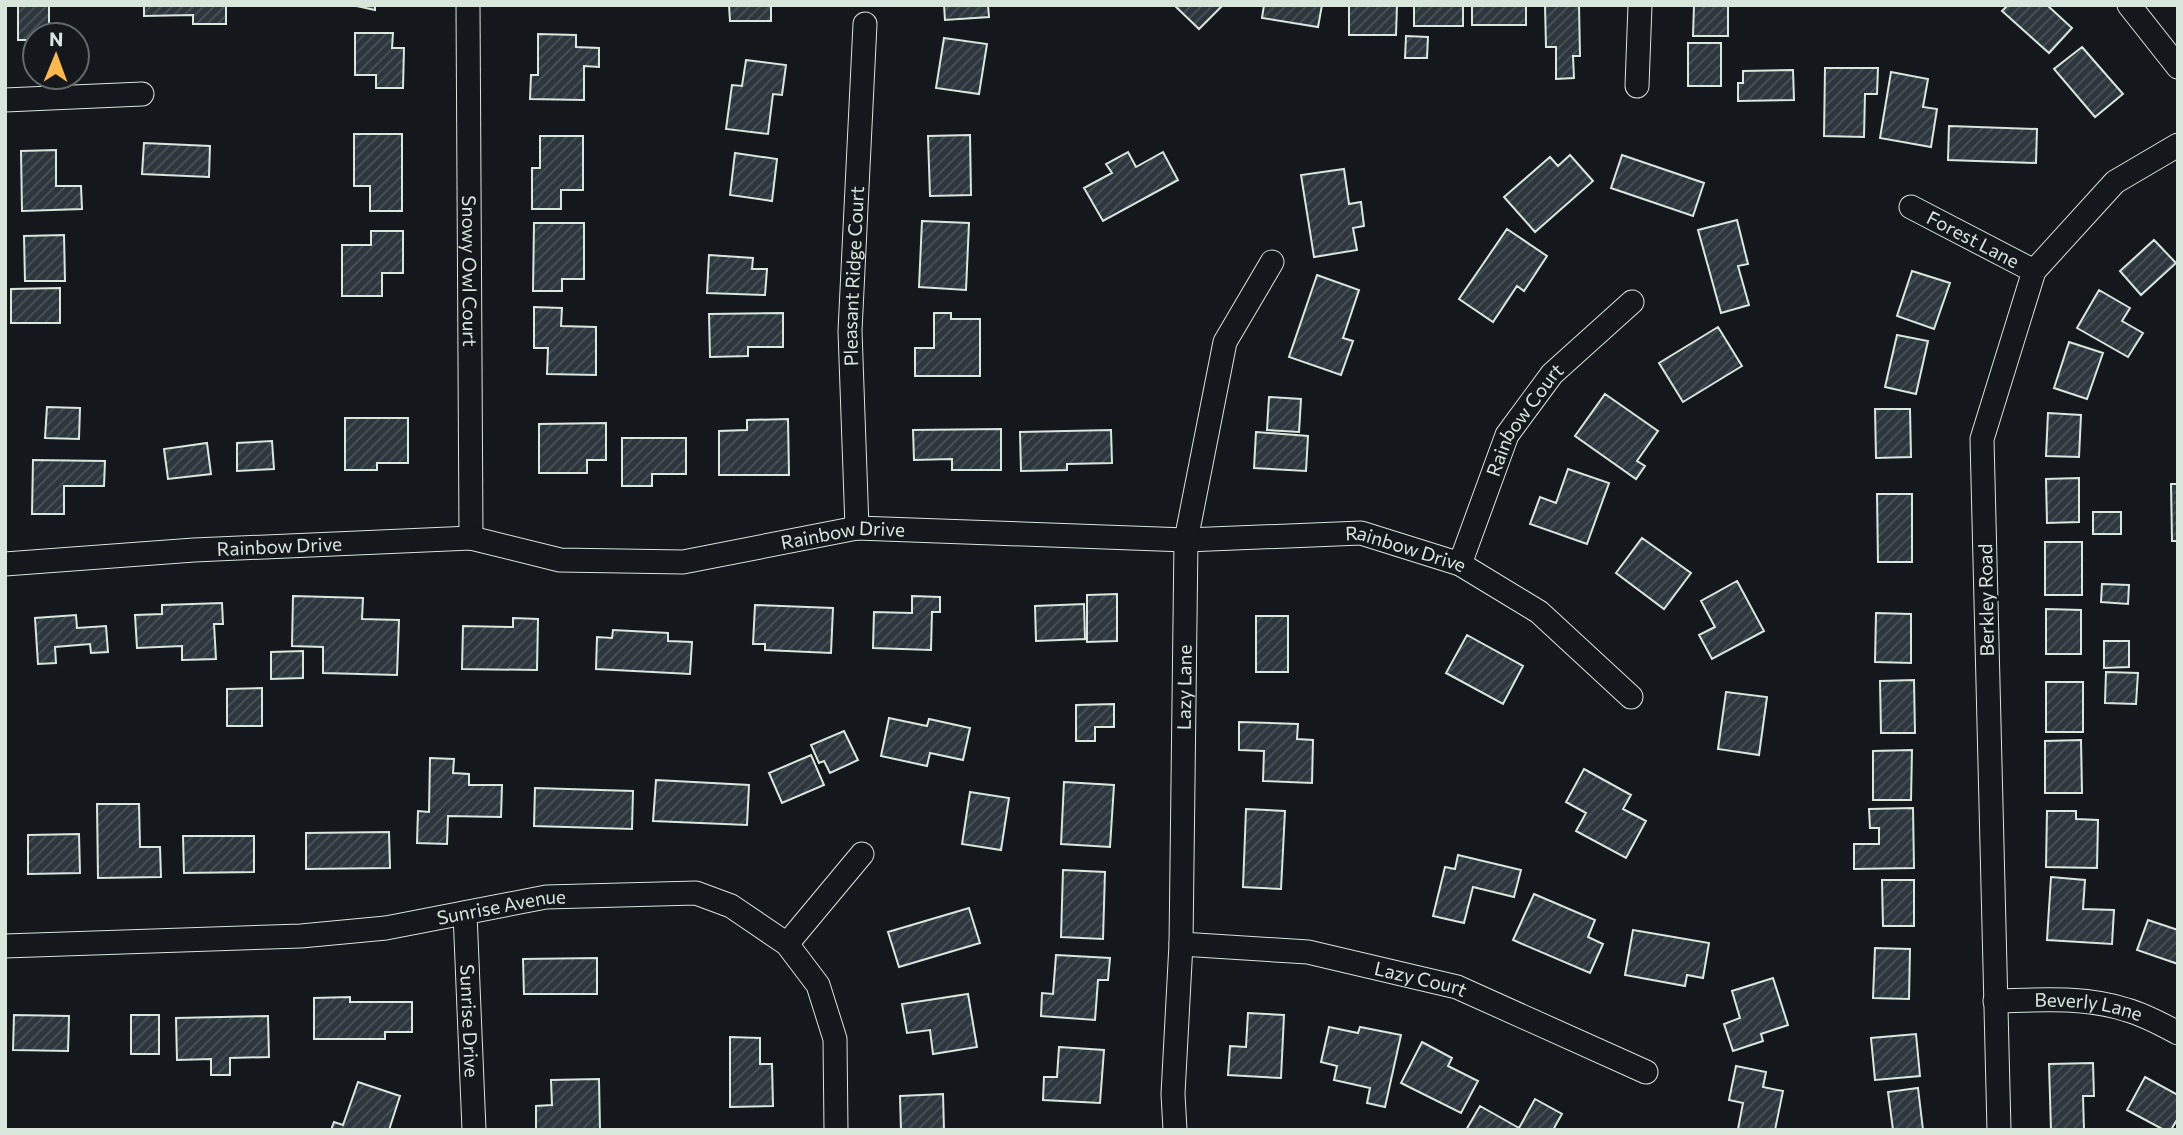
<svg xmlns="http://www.w3.org/2000/svg" width="2183" height="1135" viewBox="0 0 2183 1135" font-family="Commissioner,sans-serif">
  <style>
    .building { fill: url(#building-hatch); stroke: #d8e6dc; stroke-width: 2 }
    .lines { fill: none; stroke-linecap: round; stroke-linejoin: round }
    .minor-casing { stroke: #d8e6dc; stroke-width: 25 }
    .minor { stroke: #14181c; stroke-width: 23 }
    .labels { text-anchor: middle; stroke-width: 5; stroke-linejoin: round; paint-order: stroke }
    .street-label { font-size: 19px; fill: #d8e6dc; stroke: #14181c }
  </style>
  <defs>
    <pattern id="building-hatch" width="6" height="6" patternUnits="userSpaceOnUse" patternTransform="scale(1.75)"><rect width="6" height="6" fill="#2c363c"/><path d="M-1 1l2-2M0 6l6-6M5 7l2-2" fill="none" stroke="#4a5358"/></pattern>
  </defs>
  <rect width="100%" height="100%" fill="#14181c"/>
  <!-- building -->
  <path class="building" d="M18 5H49V35H35V40H18Z
    M144 5H226V24H193V15L144 16Z
    M352 5H375V10Z
    M729 5H771V21H730Z
    M944 5H988L989 17 945 20Z
    M1174 5H1223L1199 29Z
    M1264 5H1322L1318 27 1262 18Z
    M1349 5H1397L1396 35H1349Z
    M1414 5H1463V26H1414Z
    M1472 5H1526V25H1472Z
    M1545 5H1579L1580 56H1573L1574 78 1556 79V47H1546Z
    M1694 5H1728V36H1693Z
    M2008 5H2047L2072 28 2049 53 2002 11Z
    M355 33H393L392 48H404L403 88H376V75H355Z
    M538 34 576 35V47L599 48V67L584 66V100L530 99 531 75H538Z
    M1406 36 1428 37 1427 58H1405Z
    M944 38 987 44 979 94 936 88Z
    M1688 43H1721V86H1688Z
    M2082 47 2123 94 2095 117 2054 69Z
    M746 60 786 65 782 95 773 94 768 134 726 129 732 85 742 86Z
    M1825 68H1878L1877 94H1865L1864 137 1824 136Z
    M1793 70 1794 100 1738 101V83H1743V71Z
    M1891 72 1928 79 1923 107 1937 109 1931 147 1880 138Z
    M1949 126 2037 129 2036 163 1948 160Z
    M354 134H402V211H370V186H354Z
    M970 135 971 195 930 196 928 136Z
    M540 136H583V190H561V209H532V168H540Z
    M144 143 210 146 209 177 142 174Z
    M56 150V186H81L82 209 22 211 21 151Z
    M1128 152 1136 167 1163 152 1178 180 1103 221 1084 188 1112 173 1106 164Z
    M735 153 777 159 772 201 730 195Z
    M1570 155 1593 181 1535 232 1504 197 1550 157 1558 166Z
    M1622 155 1704 183 1693 216 1611 188Z
    M1344 169 1349 204 1361 202 1364 226 1353 228 1357 250 1314 257 1301 175Z
    M1737 220 1748 264 1738 266 1749 305 1721 313 1698 230Z
    M922 221 969 223 966 290 919 287Z
    M534 223H584V279H562V291H533Z
    M1507 229 1547 256 1524 291 1517 286 1493 322 1459 299Z
    M371 231H403V273H382V296H342V245H371Z
    M64 235 65 281H25L24 236Z
    M2154 240 2176 263 2141 295 2120 271Z
    M709 255 753 258 752 269H767L765 295 707 293Z
    M1912 271 1950 283 1934 329 1897 316Z
    M1317 275 1359 290 1343 338 1353 341 1341 375 1289 357Z
    M60 288V323H11V289Z
    M2099 290 2130 308 2122 321 2143 333 2128 357 2077 328Z
    M534 307 562 308 561 326 596 327V375L547 374 548 348H534Z
    M783 313V347H748V356L710 357 709 314Z
    M934 313H951V319H980V376H915V348H934Z
    M1718 327 1742 366 1683 402 1659 363Z
    M1897 335 1928 341 1916 394 1885 387Z
    M2069 342 2103 353 2087 399 2054 388Z
    M1605 394 1658 431 1637 461 1645 466 1636 479 1575 436Z
    M1269 397 1301 399 1299 432 1267 430Z
    M47 407 80 408 79 439 45 438Z
    M1875 409H1910L1911 457 1876 458Z
    M2048 413 2081 415 2079 457 2046 456Z
    M345 418H408V463H377V470H345Z
    M788 419 789 475H719V431L747 430V420Z
    M606 423V460H587V473H539V424Z
    M1001 429V470H952V459L914 460 913 430Z
    M1111 430 1112 463 1067 464V470L1021 471 1020 432Z
    M1256 432 1308 436 1306 471 1254 468Z
    M622 438H686V474H652V486H622Z
    M272 441 274 469 237 471V443Z
    M207 443 211 474 168 479 164 449Z
    M33 460 105 461 104 486H64V514H32Z
    M1568 469 1609 483 1587 544 1530 524 1540 497 1556 503Z
    M2079 478V522L2047 523 2046 479Z
    M2171 484H2178V541H2172Z
    M1877 494H1912V562H1878Z
    M2093 512H2121V534H2093Z
    M1642 538 1691 573 1664 609 1616 573Z
    M2045 542H2082V595H2045Z
    M1737 581 1764 631 1712 659 1699 635 1715 627 1701 601Z
    M2102 584 2129 585 2128 604 2101 602Z
    M1117 594V641L1087 642V595Z
    M293 596 363 598 362 619 399 620 397 675 323 673V647L292 646Z
    M912 596 940 597V612H932L931 650 873 648 874 612 912 613Z
    M222 603 223 624H214L216 659 182 660V646L137 648 135 615 162 614V605Z
    M1084 604 1085 639 1036 641 1035 606Z
    M755 605 833 608 831 653 765 650V644H753Z
    M2046 609 2081 610V654H2046Z
    M1876 613 1911 614V663L1875 662Z
    M76 615 77 628 106 626 108 652 91 653 90 644 55 647 56 663 38 664 35 618Z
    M1256 616H1288V672H1256Z
    M513 618 538 619 537 670 462 669 463 626 513 627Z
    M613 630 668 633V641L692 642 690 674 596 669 597 637 612 638Z
    M1467 635 1523 666 1503 704 1446 673Z
    M2104 641H2129V667L2104 668Z
    M303 651V678L271 679V652Z
    M2106 672 2138 673 2136 704 2105 703Z
    M1914 680 1915 733H1881L1880 681Z
    M2046 682H2083V732H2046Z
    M262 688V726H227V689Z
    M1726 692 1767 697 1759 755 1718 749Z
    M1114 704V727H1095V741H1076V705Z
    M889 718 927 726 929 719 970 728 963 760 930 753 927 766 881 756Z
    M1239 722 1298 724 1297 739 1313 740 1312 783 1263 781 1264 751 1239 750Z
    M844 731 858 760 830 773 824 761 819 763 811 745Z
    M2081 740 2082 793H2045V741Z
    M1912 750 1911 800H1873V751Z
    M811 755 824 785 782 803 769 773Z
    M430 758 454 759 453 773 469 774V785H502L501 817 448 816 447 844 417 843 418 811 429 812Z
    M1584 769 1631 795 1623 809 1646 821 1626 858 1576 831 1586 813 1566 802Z
    M656 780 749 785 747 825 653 821Z
    M1064 782 1114 785 1110 847 1061 844Z
    M535 788 633 791 632 829 534 826Z
    M970 792 1009 798 1001 850 962 844Z
    M97 804H139L140 847H160L161 877 98 878Z
    M1913 808 1914 868 1854 869V844H1879V828H1870L1869 809Z
    M1246 809 1285 811 1281 889 1243 887Z
    M2047 811H2076V819L2098 820 2097 868 2046 867Z
    M389 832 390 868 306 869V833Z
    M79 834 80 873 28 874V835Z
    M183 836H254V872L184 873Z
    M1458 855 1521 870 1514 897 1473 887 1464 923 1433 916 1445 867 1455 869Z
    M1063 870 1105 872 1103 939 1061 937Z
    M2051 877 2085 880 2083 909 2114 910 2112 944 2047 940Z
    M1882 880H1914V926H1883Z
    M1534 894 1595 920 1588 937 1603 944 1590 973 1513 940Z
    M969 908 980 943 899 967 888 932Z
    M2148 920 2178 930V964L2137 950Z
    M1633 930 1709 943 1703 978 1687 975 1685 986 1625 975Z
    M1875 948 1910 949 1909 999 1873 998Z
    M1056 955 1110 958 1108 980H1098L1095 1020 1041 1016 1042 993 1053 994Z
    M597 958V994H524L523 959Z
    M1773 978 1788 1025 1761 1034 1763 1041 1733 1051 1724 1024 1740 1018 1732 991Z
    M968 994 977 1047 933 1054 930 1030 907 1033 902 1004Z
    M350 997V1002H412V1032H385V1039H314V998Z
    M1248 1013 1284 1015 1281 1078 1228 1075 1230 1046 1246 1047Z
    M14 1015 69 1016 68 1051 13 1050Z
    M131 1015H159V1054H131Z
    M268 1016 269 1057 230 1058V1075H211V1059L177 1060 176 1018Z
    M1329 1027 1358 1033 1360 1027 1401 1035 1385 1107 1367 1103 1370 1088 1334 1080 1337 1066 1321 1062Z
    M1916 1034 1920 1076 1875 1080 1871 1038Z
    M730 1037 760 1038V1064H772L773 1106 730 1107Z
    M1422 1042 1452 1058 1448 1066 1478 1081 1461 1113 1401 1083Z
    M1059 1047 1104 1050 1100 1103 1043 1100 1044 1077H1057Z
    M2093 1063 2094 1096H2083L2084 1130H2051L2049 1064Z
    M1736 1066 1766 1072 1763 1087 1783 1091 1775 1130 1738 1129 1743 1103 1729 1100Z
    M2145 1077 2178 1095V1118L2171 1130H2164L2127 1110Z
    M599 1079 600 1130H536V1106L552 1105 551 1080Z
    M358 1082 400 1096 389 1130H331L334 1122 343 1125Z
    M1918 1088 1923 1130H1893L1888 1092Z
    M943 1094 944 1130H901L900 1096Z
    M1535 1099 1562 1114 1553 1130H1466L1480 1106 1519 1128Z"/>
  <g class="lines">
    <defs>
      <g id="minor">
        <path id="s1" d="M468 5 471 538"/>
        <path d="M2129 5 2178 67"/>
        <path d="M1637 86 1640 5"/>
        <path d="M5 100 142 94"/>
        <path id="s2" d="M1911 207 2034 271"/>
        <path id="s3" d="M857 528 850 331 865 24"/>
        <path id="s4" d="M5 564 194 550 471 538 560 560 683 562 857 528 1186 540 1361 533 1460 564 1539 612 1631 697"/>
        <path id="s5" d="M1460 564 1507 435 1552 374 1632 302"/>
        <path id="s6" d="M465 913 474 1130"/>
        <path d="M787 944 862 854"/>
        <path id="s7" d="M1181 944 1308 952 1457 987 1646 1072"/>
        <path id="s8" d="M5 946 301 936 386 928 546 897 696 893 731 906 787 944 818 985 835 1039 836 1130"/>
        <path id="s9" d="M1995 1001C2039 1000 2085 996 2127 1010 2145 1015 2161 1024 2178 1033"/>
        <path id="s10" d="M1175 1130 1173 1094 1181 944 1186 540 1225 342 1272 262"/>
        <path d="M1999 1130 1982 439 2034 271 2115 182 2178 145"/>
      </g>
    </defs>
    <!-- minor casing -->
    <use href="#minor" class="minor-casing"/>
    <!-- minor -->
    <use href="#minor" class="minor"/>
  </g>
  <g class="labels">
    <!-- street labels -->
    <g class="street-label">
      <text dy="7" stroke="none"><textPath href="#s2" startOffset="70">Forest Lane</textPath></text>
      <text dy="7" stroke="none"><textPath href="#s1" startOffset="266">Snowy Owl Court</textPath></text>
      <text dy="7" stroke="none"><textPath href="#s3" startOffset="252">Pleasant Ridge Court</textPath></text>
      <text dy="7" stroke="none"><textPath href="#s5" startOffset="159">Rainbow Court</textPath></text>
      <text dy="7" stroke="none"><textPath href="#s4" startOffset="844">Rainbow Drive</textPath></text>
      <text dy="7" stroke="none"><textPath href="#s4" startOffset="275">Rainbow Drive</textPath></text>
      <text dy="7" stroke="none"><textPath href="#s4" startOffset="1410">Rainbow Drive</textPath></text>
      <text transform="translate(1986 600) rotate(-91)" y="7">Berkley Road</text>
      <text dy="7" stroke="none"><textPath href="#s10" startOffset="443">Lazy Lane</textPath></text>
      <text dy="7" stroke="none"><textPath href="#s8" startOffset="499">Sunrise Avenue</textPath></text>
      <text dy="7" stroke="none"><textPath href="#s7" startOffset="243">Lazy Court</textPath></text>
      <text dy="7" stroke="none"><textPath href="#s9" startOffset="94">Beverly Lane</textPath></text>
      <text dy="7" stroke="none"><textPath href="#s6" startOffset="108">Sunrise Drive</textPath></text>
    </g>
  </g>
  <!-- border -->
  <rect width="2183" height="1135" fill="none" stroke="#d8e6dc" stroke-width="14"/>
  <!-- north arrow -->
  <g transform="translate(56 56) rotate(1)"><circle r="33" fill="#14181c" stroke="#626a69" stroke-width="2"/>
  <path d="M0-5L12 26L0 18L-12 26Z" fill="#ffb74d"/>
  <text y="-10" font-size="19" font-weight="bold" text-anchor="middle" fill="#d8e6dc">N</text>
  </g>
</svg>
